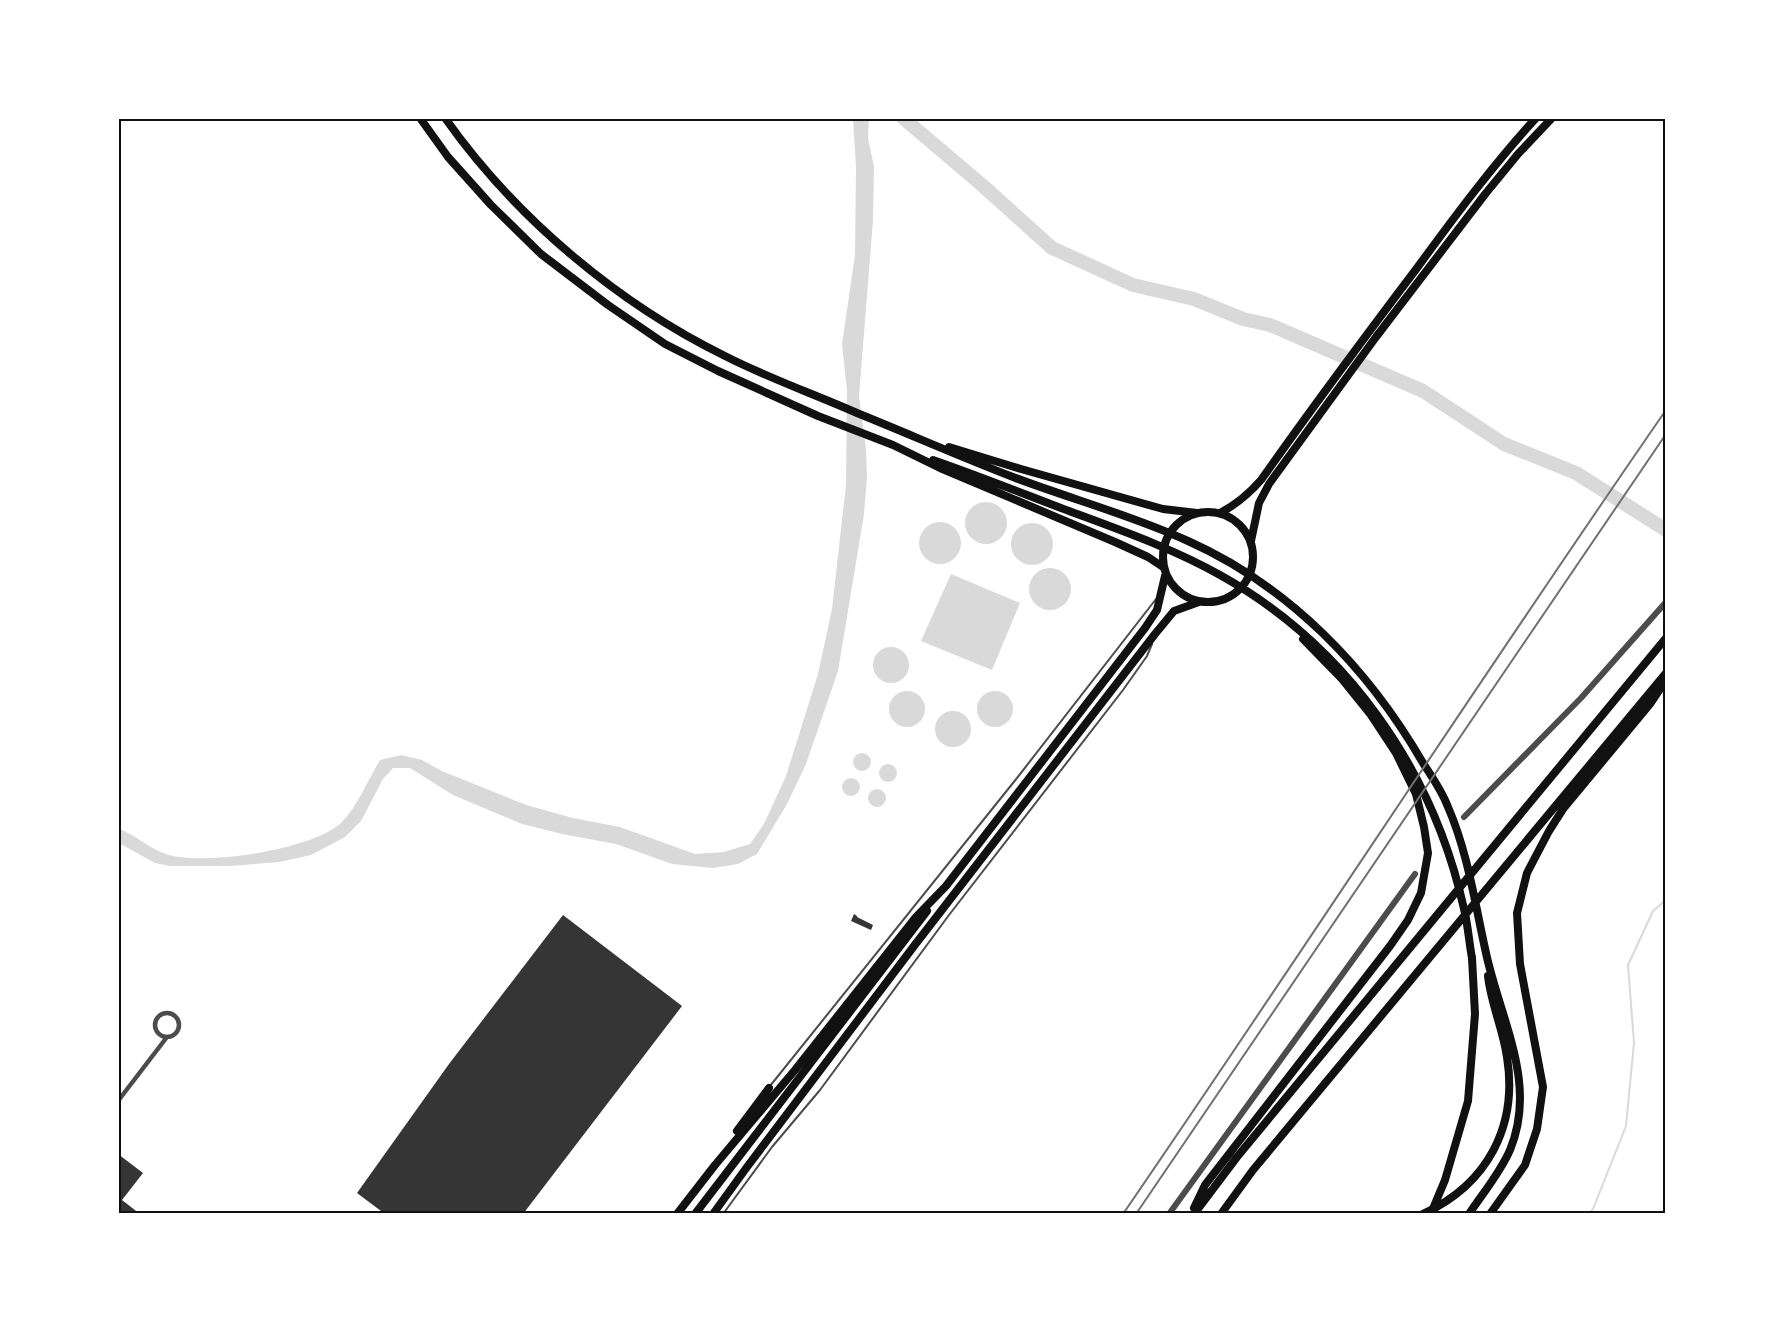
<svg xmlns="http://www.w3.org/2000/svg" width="1784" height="1332" viewBox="0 0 1784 1332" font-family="Arial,sans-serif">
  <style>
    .water { fill: #d9d9d9 }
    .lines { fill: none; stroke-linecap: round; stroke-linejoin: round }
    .stream { stroke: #d9d9d9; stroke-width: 2 }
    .river { stroke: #d9d9d9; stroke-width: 14 }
    .building { fill: #353535 }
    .service { stroke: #4c4c4c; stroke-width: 2 }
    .minor { stroke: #4c4c4c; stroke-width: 4.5 }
    .tertiary { stroke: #4c4c4c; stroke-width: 6 }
    .primary { stroke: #111; stroke-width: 8 }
    .trunk { stroke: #111; stroke-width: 8 }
    .motorway { stroke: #111; stroke-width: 8 }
    .rail { stroke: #707070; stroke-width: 2 }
    .neatline { fill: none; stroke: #111; stroke-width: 2 }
  </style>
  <rect width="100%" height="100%" fill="#fff"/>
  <!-- water -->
  <path class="water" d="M853 119H869L868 138 874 167 873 220 859 396 866 449 867 477 864 514 838 671 806 764 787 804 757 854 738 864 713 868 672 864 616 844 562 834 522 824 453 795 410 768H393L383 779 361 821 345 837 311 855 279 862 230 866H170L155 863 119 843 118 828C135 835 149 848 166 854 202 867 316 849 342 822 358 805 368 780 380 760L401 755 422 760 442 771 526 805 573 818 620 827 695 854 724 852 750 844 764 824 786 776 818 674 832 609 846 485 847 391 842 344 855 255 856 167Z
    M965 523a21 21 0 1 1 42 0a21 21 0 1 1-42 0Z
    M919 543a21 21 0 1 1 42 0a21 21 0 1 1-42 0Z
    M1011 544a21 21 0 1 1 42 0a21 21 0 1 1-42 0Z
    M1029 589a21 21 0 1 1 42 0a21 21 0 1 1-42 0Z
    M951 574 1020 603 992 670 921 641Z
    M873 665a18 18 0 1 1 36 0a18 18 0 1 1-36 0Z
    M889 709a18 18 0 1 1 36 0a18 18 0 1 1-36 0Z
    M977 709a18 18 0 1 1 36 0a18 18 0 1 1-36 0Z
    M935 729a18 18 0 1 1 36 0a18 18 0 1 1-36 0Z
    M853 762a9 9 0 1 1 18 0a9 9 0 1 1-18 0Z
    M879 773a9 9 0 1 1 18 0a9 9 0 1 1-18 0Z
    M842 787a9 9 0 1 1 18 0a9 9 0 1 1-18 0Z
    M868 798a9 9 0 1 1 18 0a9 9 0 1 1-18 0Z"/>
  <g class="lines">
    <!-- stream -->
    <path class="stream" d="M1589 1214 1593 1209 1626 1126 1634 1043 1628 965 1653 911 1666 900"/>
    <!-- river -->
    <path class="river" d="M903 118 982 185 1052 248 1133 285 1194 299 1243 319 1270 325 1423 391 1504 444 1576 473 1666 530"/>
  </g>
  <!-- building -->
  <path class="building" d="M854 914 857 916V917L873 925 871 930 851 921Z
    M563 915 682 1006 523 1214H385L357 1193 449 1064Z
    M118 1154 143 1173 122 1200 140 1214H118Z"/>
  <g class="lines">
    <!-- service -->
    <path class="service" d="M770 1086 1017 778 1156 599
      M723 1214 772 1147 820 1090 949 915 1123 690 1147 656 1152 644"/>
    <!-- minor -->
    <path class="minor" d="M155 1025a12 12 0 1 1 24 0a12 12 0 1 1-24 0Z
      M118 1101 167 1037"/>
    <!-- tertiary -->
    <path class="tertiary" d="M1464 817 1581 698 1666 602
      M1169 1214 1415 874"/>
    <!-- primary -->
    <path class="primary" d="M1163 557a45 45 0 1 1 90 0a45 45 0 1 1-90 0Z
      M1220 513C1237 504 1248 495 1261 480 1312 408 1364 338 1417 268 1455 216 1493 165 1536 118
      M1251 541 1259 503 1269 484 1376 337 1486 193 1518 154 1552 118
      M737 1131 769 1088
      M677 1214 715 1165 795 1070 916 917 946 886 1145 628 1157 610 1165 576
      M695 1214 927 911
      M713 1214 747 1167 914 946 1155 634 1174 611 1199 602"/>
    <!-- trunk -->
    <path class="trunk" d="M1432 1211 1445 1180 1468 1101 1475 1014 1472 958"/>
    <!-- motorway -->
    <path class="motorway" d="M420 118 448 157 491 205 541 254 608 305 665 344 718 371 818 416 893 445 940 468 1115 542 1148 557 1163 567
      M445 118C515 217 617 303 725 356 768 378 814 394 857 413 909 434 961 457 1013 477 1071 499 1131 515 1188 541 1289 586 1368 668 1423 763 1432 777 1442 791 1448 807 1468 853 1475 904 1486 953 1500 1019 1538 1083 1510 1150 1500 1173 1483 1193 1469 1214
      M949 447 1021 469 1163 509 1197 513
      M933 460C979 476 1024 494 1069 511 1120 530 1172 548 1220 575 1346 645 1433 769 1464 909 1468 925 1469 942 1472 958
      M1194 1208 1205 1185 1390 946 1408 920 1421 893 1428 853 1424 827 1416 794 1396 753 1371 715 1342 679 1303 639
      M1194 1214 1237 1157 1666 638
      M1221 1214 1253 1170 1666 673
      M1423 1214C1488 1184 1518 1126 1507 1057 1503 1029 1491 1004 1488 976
      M1490 1214 1525 1165 1537 1129 1543 1087 1520 964 1517 913 1527 873 1549 831 1563 809 1650 704 1666 680"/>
    <!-- rail -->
    <path class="rail" d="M1123 1214C1306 947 1482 676 1666 410
      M1136 1214 1666 434"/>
  </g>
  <!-- border -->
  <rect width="1784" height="1332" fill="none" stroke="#ffffff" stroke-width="240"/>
  <rect x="120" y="120" width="1544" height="1092" class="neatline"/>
</svg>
